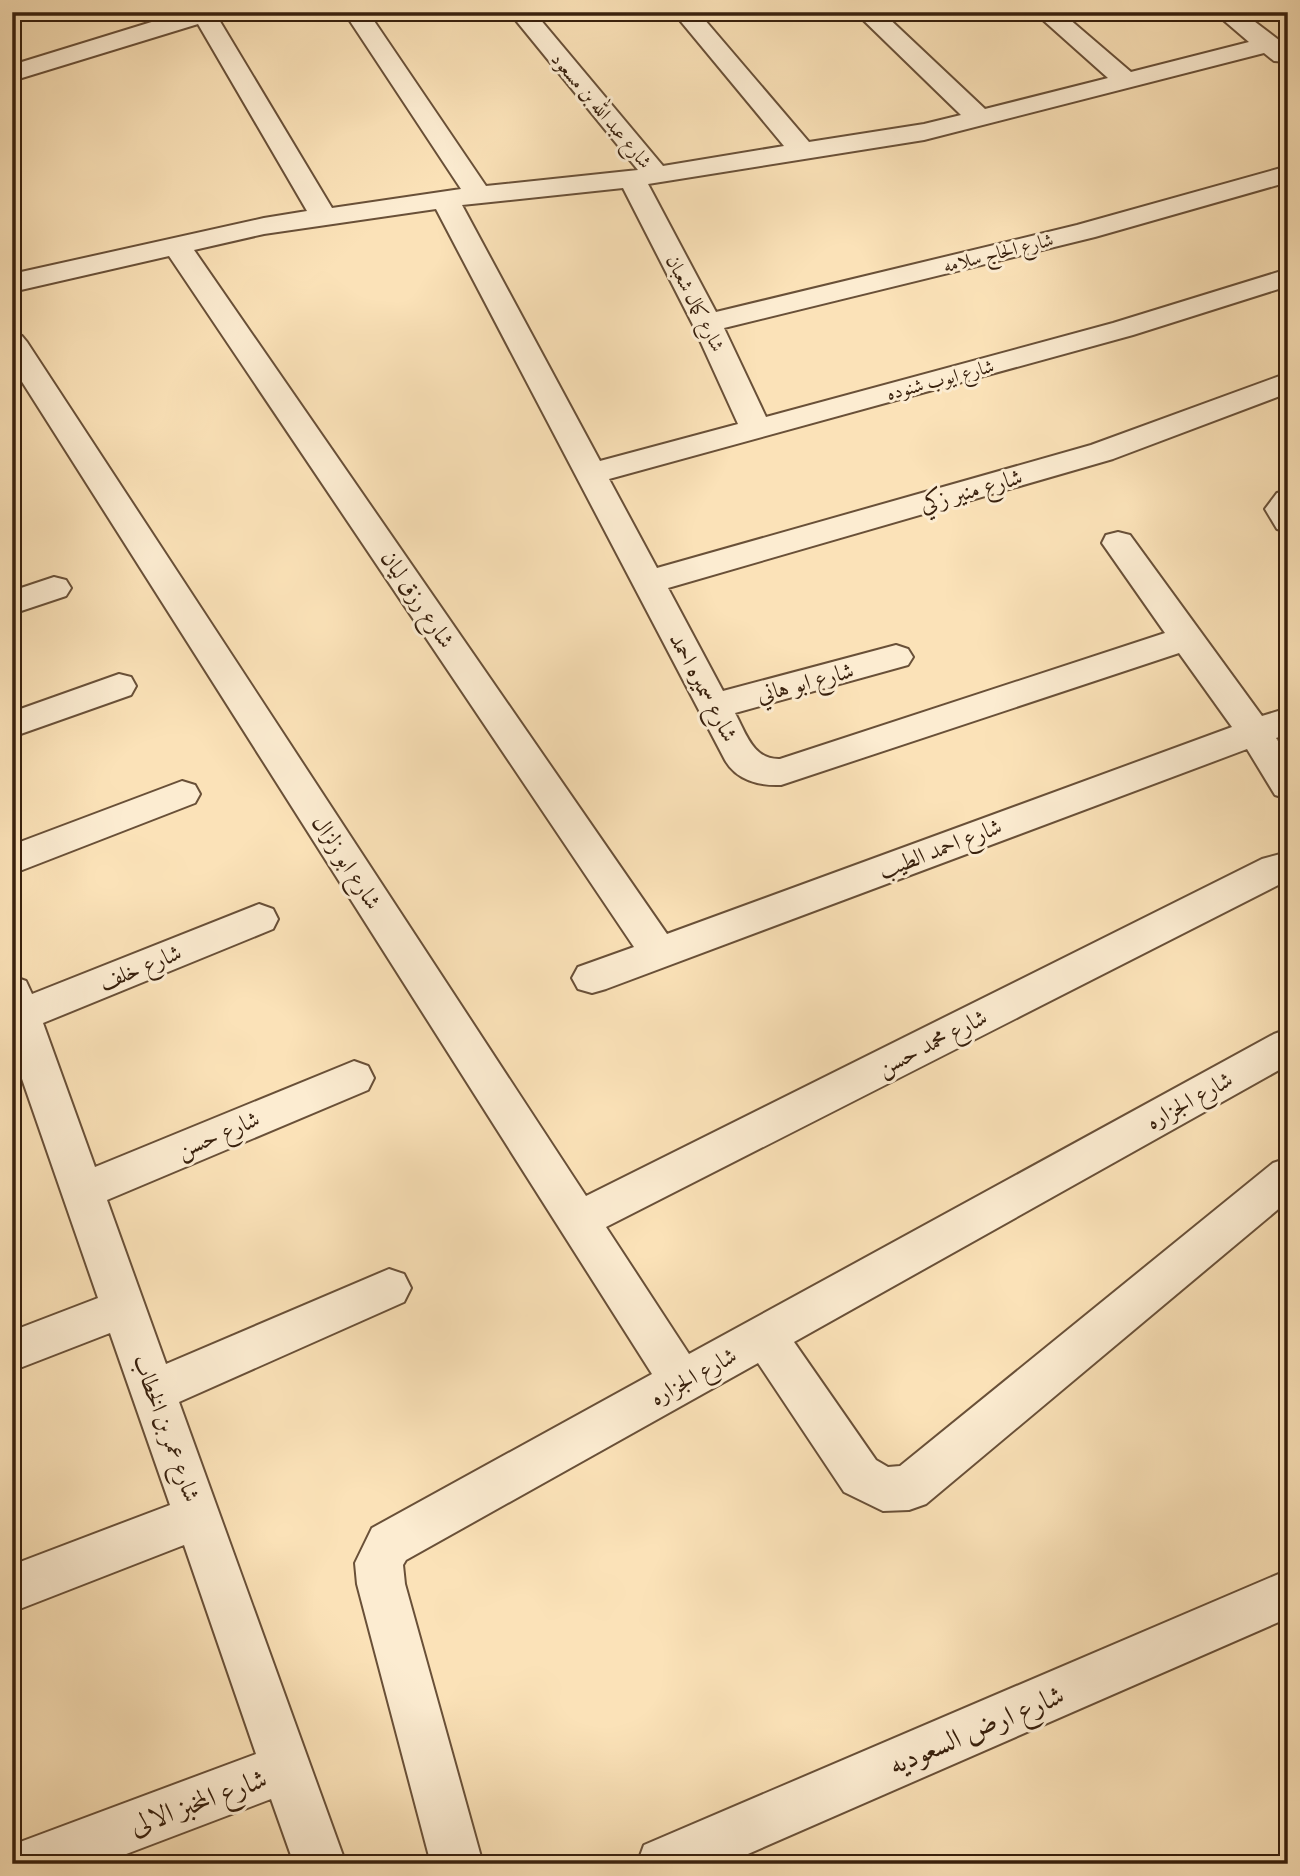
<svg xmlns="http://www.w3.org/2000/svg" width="1300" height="1876" viewBox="0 0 1300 1876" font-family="'IM FELL French Canon',Amiri,serif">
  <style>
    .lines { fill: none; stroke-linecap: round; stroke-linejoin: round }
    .street-casing { stroke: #695038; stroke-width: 4 }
    .street { fill: #fcecd1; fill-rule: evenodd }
    .labels { text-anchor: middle; stroke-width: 6; stroke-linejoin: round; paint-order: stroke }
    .far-street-label { font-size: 19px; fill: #38200d; stroke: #fcecd1 }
    .street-label { font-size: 23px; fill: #38200d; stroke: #fcecd1 }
    .near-street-label { font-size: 28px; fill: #38200d; stroke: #fcecd1 }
  </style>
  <rect width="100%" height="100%" fill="#fbe2b8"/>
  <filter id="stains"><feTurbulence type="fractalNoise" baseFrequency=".00286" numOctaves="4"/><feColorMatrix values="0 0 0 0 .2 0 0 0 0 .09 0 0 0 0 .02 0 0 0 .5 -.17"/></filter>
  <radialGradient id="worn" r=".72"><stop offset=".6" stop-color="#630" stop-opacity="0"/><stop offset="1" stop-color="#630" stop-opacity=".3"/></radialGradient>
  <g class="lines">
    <defs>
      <path id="street" d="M184 12H223L218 18 332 208 461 189 344 12H368L486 186 638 170 509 12H534L663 166 784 146 673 12H698L809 142 924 124 961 115 855 12H882L985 109 1108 78 1034 12H1061L1131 72 1249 42 1214 12H1242L1288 47V62L1274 61 1264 53 924 140 648 184 716 312 1077 225 1288 166V182L1095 237 724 328 766 417 1113 323 1288 269V286L1133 335 609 479 657 568 1091 445 1288 373V393L1113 459 668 588 723 691 896 645 908 649 913 657 908 665 735 713C746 733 753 760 780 759L1165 633 1102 543 1106 535 1118 532 1130 535 1262 716 1288 708V734L1276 738 1288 756V799L1275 795 1247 749 606 989 592 993 578 989 572 978 578 967 634 947 169 256 12 292V274L264 218 307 211 198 24 12 81V65ZM623 188 692 323 738 424 600 461 462 205ZM436 209 725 760C736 780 759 786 781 785L1179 653 1232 727 667 934 194 250 264 234Z
        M12 333 22 336 27 342 586 1196 1262 859 1288 852V880L606 1227 689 1354 1274 1034 1288 1029V1065L794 1342 876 1460 888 1467 900 1466 1273 1163 1288 1158V1201L926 1504 909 1510 883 1511 844 1492 758 1363 406 1560 403 1565 405 1584 483 1864H431L357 1584 355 1563 372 1528 652 1374 12 366Z
        M1288 490V532L1277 529 1265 509 1277 493Z
        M54 577 66 580 71 588 66 596 12 614V591Z
        M119 674 131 677 136 686 131 695 12 737V712Z
        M182 781 195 785 200 794 195 803 12 874V845Z
        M259 904 273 909 278 919 273 929 43 1023 95 1167 354 1061 368 1066 374 1078 368 1090 107 1200 166 1364 389 1269 404 1274 411 1288 404 1302 179 1402 346 1864H294L271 1799 100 1864H12V1845L256 1754 184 1545 12 1612V1565L170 1505 110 1333 12 1371V1331L98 1298 12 1050V976L26 981 32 994Z
        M1288 1570V1618L725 1864H637L644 1845Z"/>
    </defs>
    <!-- street casing -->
    <use href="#street" class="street-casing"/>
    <!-- street -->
    <use href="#street" class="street"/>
  </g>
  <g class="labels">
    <!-- far-street labels -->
    <g class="far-street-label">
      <text transform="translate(602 110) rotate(50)" y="7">شارع عبد الله بن مسعود</text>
      <text transform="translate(998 252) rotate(-14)" y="7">شارع الحاج سلامه</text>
      <text transform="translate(696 303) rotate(63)" y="7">شارع كمال شعبان</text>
      <text transform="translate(940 379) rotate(-15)" y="7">شارع ايوب شنوده</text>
    </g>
    <!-- street labels -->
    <g class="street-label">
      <text transform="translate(971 490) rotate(-16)" y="8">شارع منير زكي</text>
      <text transform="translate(418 599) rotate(56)" y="8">شارع رزق ليان</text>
      <text transform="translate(805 682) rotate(-15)" y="8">شارع ابو هاني</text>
      <text transform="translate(704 687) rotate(62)" y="8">شارع سميره احمد</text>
      <text transform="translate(940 848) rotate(-21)" y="8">شارع احمد الطيب</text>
      <text transform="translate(347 862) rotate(57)" y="8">شارع ابو زلزال</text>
      <text transform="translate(140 967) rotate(-22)" y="8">شارع خلف</text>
      <text transform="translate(932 1042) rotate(-27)" y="8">شارع محمد حسن</text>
      <text transform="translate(1189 1100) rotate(-29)" y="8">شارع الجزاره</text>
      <text transform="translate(218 1134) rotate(-23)" y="8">شارع حسن</text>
      <text transform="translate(693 1376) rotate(-29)" y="8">شارع الجزاره</text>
      <text transform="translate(167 1428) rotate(70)" y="8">شارع عمر بن الخطاب</text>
    </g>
    <!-- near-street labels -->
    <g class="near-street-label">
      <text transform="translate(976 1729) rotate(-23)" y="10">شارع ارض السعوديه</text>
      <text transform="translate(198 1801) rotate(-20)" y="10">شارع المخبز الالى</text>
    </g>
  </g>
  <!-- margin -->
  <rect width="1300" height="1876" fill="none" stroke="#fbe2b8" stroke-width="42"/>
  <rect x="14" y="14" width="1272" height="1848" fill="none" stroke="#38200d" stroke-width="3.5"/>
  <rect x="21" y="21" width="1258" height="1834" fill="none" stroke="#38200d" stroke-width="2"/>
  <rect width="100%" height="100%" filter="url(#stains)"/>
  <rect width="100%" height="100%" fill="url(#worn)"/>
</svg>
